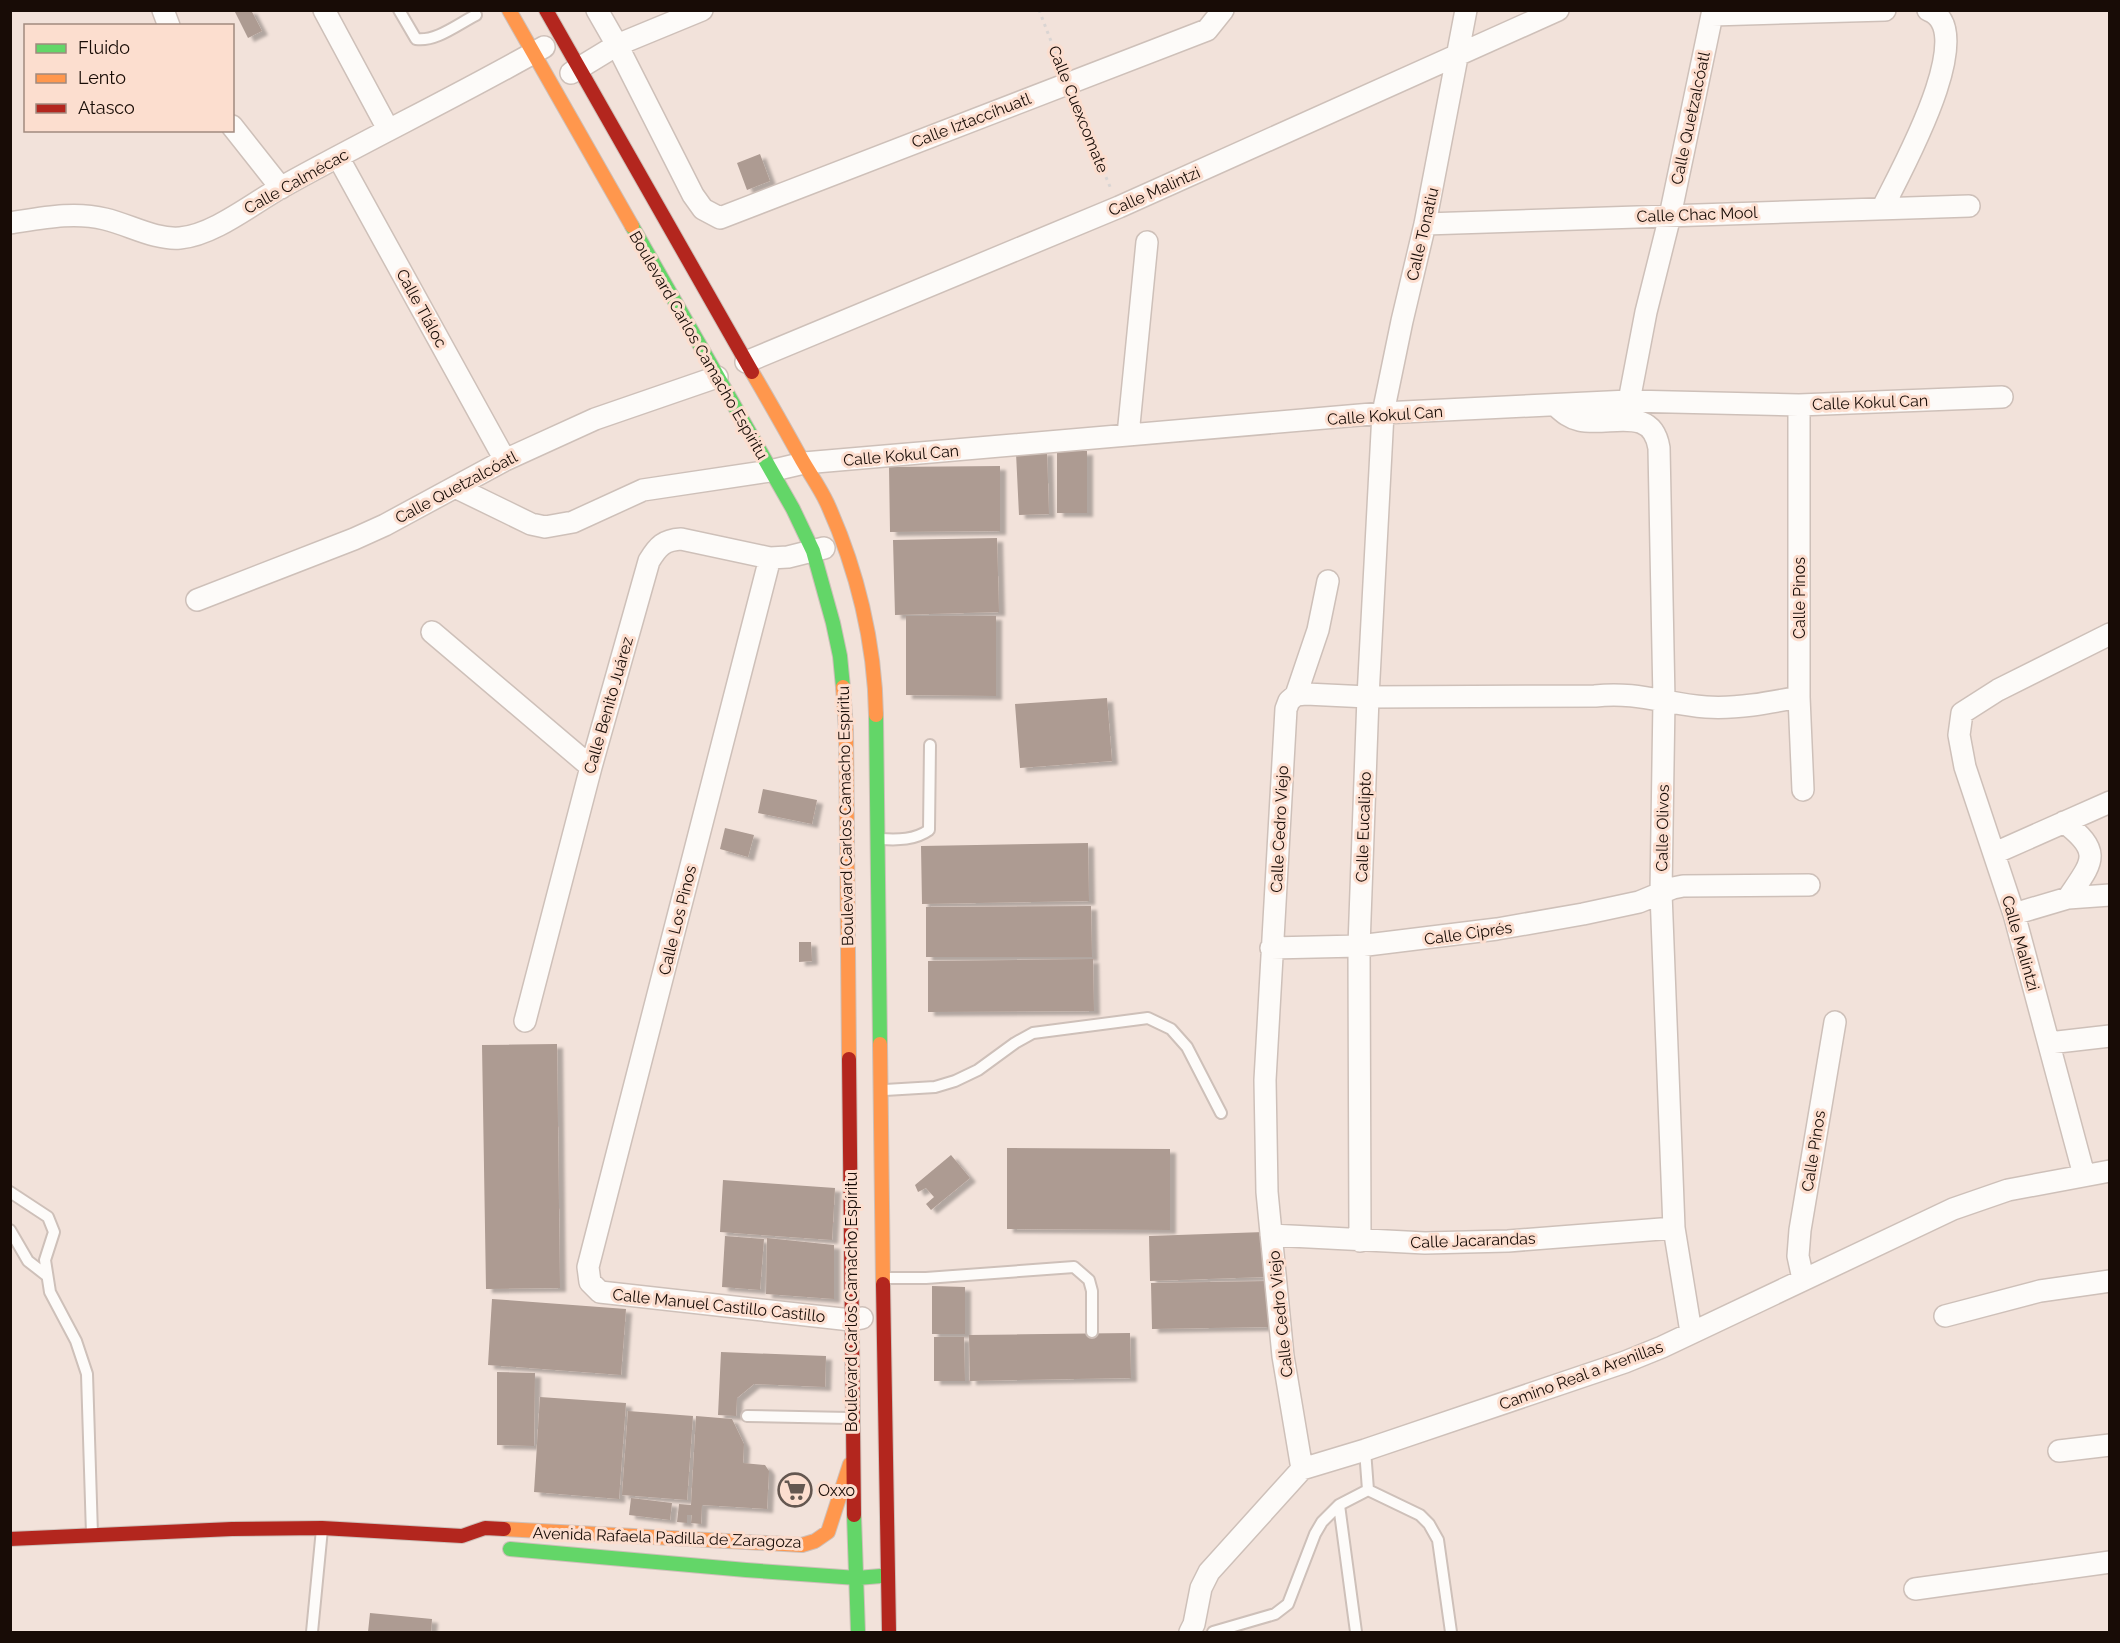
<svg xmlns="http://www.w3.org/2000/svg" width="2120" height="1643" viewBox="0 0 2120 1643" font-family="Raleway,sans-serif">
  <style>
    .building { fill: #ad9b92; filter: url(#shadow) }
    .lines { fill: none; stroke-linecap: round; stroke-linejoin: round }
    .lane-casing { stroke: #cec0b9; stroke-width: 14 }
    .street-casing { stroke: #cec0b9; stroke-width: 24 }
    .fast-casing { stroke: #cec0b9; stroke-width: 16 }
    .slow-casing { stroke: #cec0b9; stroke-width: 16 }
    .jam-casing { stroke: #cec0b9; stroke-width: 16 }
    .path { stroke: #dad5d3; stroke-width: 3; stroke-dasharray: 3 4.5; stroke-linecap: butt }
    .lane { stroke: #fdfbf9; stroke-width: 10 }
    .street { stroke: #fdfbf9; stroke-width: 21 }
    .fast { stroke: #63d668; stroke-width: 14 }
    .slow { stroke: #ff974d; stroke-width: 14 }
    .jam { stroke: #b3261e; stroke-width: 14 }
    .labels { text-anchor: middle; stroke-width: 6; stroke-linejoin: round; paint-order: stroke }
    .street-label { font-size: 16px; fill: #180c06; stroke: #fcdecf }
    .poi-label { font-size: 16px; fill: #180c06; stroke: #fcdecf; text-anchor: start }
  </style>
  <defs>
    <filter id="shadow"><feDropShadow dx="6" dy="4" stdDeviation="1.5" flood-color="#0004"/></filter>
  </defs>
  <rect width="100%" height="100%" fill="#f2e2da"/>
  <!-- building -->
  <path class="building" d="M234 10H251L262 31 248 38Z
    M760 154 770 181 747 190 737 163Z
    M1047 451 1049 514 1019 515 1016 453Z
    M1057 451H1087V513H1057Z
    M1000 466V531L890 532 889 467Z
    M997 538 999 612 895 615 893 540Z
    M906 616H996V696L906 695Z
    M1107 698 1112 761 1020 768 1015 704Z
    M763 789 817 800 812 824 758 813Z
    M725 828 754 835 748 857 720 849Z
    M1088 843 1089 901 922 904 921 846Z
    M1091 906 1092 957H926V907Z
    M799 942H811L812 961 799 962Z
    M1093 959 1094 1011 928 1012V961Z
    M557 1044 560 1288 486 1289 482 1045Z
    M1007 1148 1170 1149V1230L1007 1229Z
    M951 1155 970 1178 931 1210 926 1204 934 1197 926 1188 918 1192 915 1185Z
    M723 1180 835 1188 832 1240 720 1232Z
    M1264 1232 1265 1277 1150 1281 1149 1236Z
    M725 1236 764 1239 760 1290 722 1287Z
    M767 1238 834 1245V1299L766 1294Z
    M1268 1281V1327L1152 1329 1151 1283Z
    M932 1286 965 1287V1334H932Z
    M492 1299 626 1309 621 1375 488 1365Z
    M1130 1333 1131 1378 970 1381 969 1335Z
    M934 1337H964L965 1381H934Z
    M721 1352 826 1356 825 1387 754 1384 737 1398 736 1416 718 1415Z
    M497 1372 535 1373 534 1446 497 1445Z
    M540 1397 626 1403 619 1499 534 1492Z
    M628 1411 693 1416 687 1500 622 1495Z
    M696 1416 732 1419 744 1444 743 1463 765 1465 769 1471 767 1509 702 1505 701 1524 691 1523 692 1515H687V1523L677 1522 679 1504 691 1505Z
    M631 1498 672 1503 670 1520 629 1515Z
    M370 1613 432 1619 431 1632H368Z"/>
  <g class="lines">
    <defs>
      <path id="lane" d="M399 10 416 39C436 42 458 24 476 15
        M881 839C898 840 915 840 929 830L930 745
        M885 1090 935 1087 955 1081 978 1070 1015 1043 1033 1033 1148 1018 1171 1029 1187 1047 1221 1113
        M10 1192 48 1217 54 1232 45 1260 50 1292 76 1341 87 1374 92 1534
        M10 1230 28 1261 46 1275
        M887 1278H926L1074 1267 1089 1280 1092 1291V1332
        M747 1416 849 1418
        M1368 1490 1420 1515 1429 1524 1438 1540 1451 1632
        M312 1632 322 1529
        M1213 1632 1275 1614 1288 1604 1315 1534 1322 1522 1339 1505
        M1356 1632 1339 1505 1368 1490 1365 1450"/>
      <path id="street" d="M163 10 169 26
        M324 10 388 129
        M597 10 617 45 693 195 703 209 720 218 1207 30 1223 10
        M1712 15 1885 10
        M571 73 617 45 702 10
        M232 126 281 188
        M338 157 505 460
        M1883 207C1898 176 1982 28 1928 10
        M10 223C42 218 74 211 105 219 130 225 155 240 180 238 214 235 253 203 282 187 368 139 458 96 544 47
        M1425 224 1969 206
        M746 362 1119 207 1558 10
        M1629 401 1646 312 1670 216 1713 10
        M1555 405C1563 412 1569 418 1579 420 1609 427 1652 404 1659 448L1664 700 1661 893 1674 1228 1691 1332
        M1799 405V697L1803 790
        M1128 435 1147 242
        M455 487 531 524 545 527 573 522 643 490 770 471 804 463 1383 413 1629 401 1799 405 2002 397
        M770 558 588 1267 590 1282 600 1292 851 1320 862 1318
        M197 600 354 539 385 525 505 460 595 419 717 377
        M432 632 591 767
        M1296 695 1318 630 1328 581
        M2064 822C2104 853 2092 862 2068 898
        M1995 853 2110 802
        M2014 914 2068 898 2110 895
        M1271 948 1359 946 1497 929 1583 914 1639 902 1673 888 1683 886 1809 885
        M525 1021 591 767 649 561C658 546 664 540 681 539L770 558 788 557 824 548
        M2049 1043 2110 1036
        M2084 1175 2014 914 1965 767 1959 735 1962 713 1998 690 2110 634
        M1271 1235 1425 1243 1508 1241 1674 1228
        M1360 1241 1359 946 1368 697 1383 413 1402 321 1425 224 1466 10
        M1803 1279 1798 1256 1800 1230 1835 1022
        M1945 1316 2040 1291 2110 1281
        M2059 1451 2110 1445
        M1302 1469 1283 1356 1267 1192 1265 1080 1286 709 1289 701 1296 695 1306 694 1368 697 1595 696C1636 691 1666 704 1706 707 1737 709 1768 703 1799 697
        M1915 1589 2110 1562
        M1190 1632 1194 1624 1201 1588 1209 1572 1302 1469 1365 1450 1625 1362 1662 1347 1953 1209 2008 1190 2110 1171"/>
      <path id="fast" d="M632 226 793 509 813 551 833 623 840 656 843 687
        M876 715 880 1044
        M854 1515 858 1632
        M510 1549 746 1570 857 1578 881 1576"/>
      <path id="slow" d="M509 10 632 226
        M752 372C769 401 786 431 802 460 810 474 820 488 827 503 857 569 875 643 876 715
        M843 687 846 730 849 1059
        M880 1044 883 1284
        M504 1529 802 1545 815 1541 828 1532 850 1464"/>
      <path id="jam" d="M546 10 752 372
        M849 1059 854 1515
        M883 1284 889 1632
        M10 1539 232 1529 322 1528 462 1536 485 1528 504 1529"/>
    </defs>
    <!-- lane casing -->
    <use href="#lane" class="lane-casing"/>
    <!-- street casing -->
    <use href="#street" class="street-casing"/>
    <!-- fast casing -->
    <use href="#fast" class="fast-casing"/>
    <!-- slow casing -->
    <use href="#slow" class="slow-casing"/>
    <!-- jam casing -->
    <use href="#jam" class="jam-casing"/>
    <!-- path -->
    <path class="path" d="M1039 10 1061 67
      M1074 101 1111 189"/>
    <!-- lane -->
    <use href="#lane" class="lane"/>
    <!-- street -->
    <use href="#street" class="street"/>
    <!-- fast -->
    <use href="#fast" class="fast"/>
    <!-- slow -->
    <use href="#slow" class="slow"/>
    <!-- jam -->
    <use href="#jam" class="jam"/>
  </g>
  <!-- icons -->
  <defs>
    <symbol id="supermarket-ring" viewBox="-11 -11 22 22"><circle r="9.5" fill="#fcdecf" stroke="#645750" stroke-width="1.5"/><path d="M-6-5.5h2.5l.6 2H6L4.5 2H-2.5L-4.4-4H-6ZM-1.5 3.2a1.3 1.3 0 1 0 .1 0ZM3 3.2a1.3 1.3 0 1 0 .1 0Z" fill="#645750"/></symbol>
  </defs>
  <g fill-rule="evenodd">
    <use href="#supermarket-ring" x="776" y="1471" width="38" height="38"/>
  </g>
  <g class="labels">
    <!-- street labels -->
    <g class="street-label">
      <text transform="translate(1079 109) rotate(68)" y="6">Calle Cuexcomate</text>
      <text transform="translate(1690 118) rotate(-78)" y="6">Calle Quetzalcóatl</text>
      <text transform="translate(971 120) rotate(-21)" y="6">Calle Iztaccíhuatl</text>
      <text transform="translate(296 181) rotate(-29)" y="6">Calle Calmécac</text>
      <text transform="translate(1154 191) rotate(-24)" y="6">Calle Malintzi</text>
      <text transform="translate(1697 214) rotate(-2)" y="6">Calle Chac Mool</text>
      <text transform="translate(1422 234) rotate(-77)" y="6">Calle Tonatiu</text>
      <text transform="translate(422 308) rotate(61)" y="6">Calle Tláloc</text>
      <text transform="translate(699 345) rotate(60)" y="6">Boulevard Carlos Camacho Espíritu</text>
      <text transform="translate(1870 402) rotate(-2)" y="6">Calle Kokul Can</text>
      <text transform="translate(1385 415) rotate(-4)" y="6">Calle Kokul Can</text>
      <text transform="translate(901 455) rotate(-5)" y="6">Calle Kokul Can</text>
      <text transform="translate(456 487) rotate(-28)" y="6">Calle Quetzalcóatl</text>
      <text transform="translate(1799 598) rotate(-90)" y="6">Calle Pinos</text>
      <text transform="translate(608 705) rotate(-74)" y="6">Calle Benito Juárez</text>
      <text transform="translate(845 816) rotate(-91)" y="6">Boulevard Carlos Camacho Espíritu</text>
      <text transform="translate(1363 827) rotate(-88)" y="6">Calle Eucalipto</text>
      <text transform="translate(1662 828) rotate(-89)" y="6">Calle Olivos</text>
      <text transform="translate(1279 829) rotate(-87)" y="6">Calle Cedro Viejo</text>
      <text transform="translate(677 920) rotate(-76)" y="6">Calle Los Pinos</text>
      <text transform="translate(1468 933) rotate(-8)" y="6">Calle Ciprés</text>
      <text transform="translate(2021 943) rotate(74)" y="6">Calle Malintzi</text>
      <text transform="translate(1813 1151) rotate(-81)" y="6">Calle Pinos</text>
      <text transform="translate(1473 1240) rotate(-2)" y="6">Calle Jacarandas</text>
      <text transform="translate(851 1302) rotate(-90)" y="6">Boulevard Carlos Camacho Espíritu</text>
      <text transform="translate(719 1305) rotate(6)" y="6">Calle Manuel Castillo Castillo</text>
      <text transform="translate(1280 1314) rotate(-96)" y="6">Calle Cedro Viejo</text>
      <text transform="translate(1581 1375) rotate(-20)" y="6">Camino Real a Arenillas</text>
      <text transform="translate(667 1537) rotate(2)" y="6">Avenida Rafaela Padilla de Zaragoza</text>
    </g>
    <!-- poi labels -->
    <g class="poi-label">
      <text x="818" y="1496">Oxxo</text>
    </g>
  </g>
  <!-- border -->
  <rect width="2120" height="1643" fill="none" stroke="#180c06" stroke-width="24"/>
  <!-- legend -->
  <rect x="24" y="24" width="210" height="108" fill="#fcdecf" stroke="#a18a7f" stroke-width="1.5"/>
  <rect x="36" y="44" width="30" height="9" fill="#63d668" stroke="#a18a7f" stroke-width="1.5"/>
  <text x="78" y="54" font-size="18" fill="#180c06">Fluido</text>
  <rect x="36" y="74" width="30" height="9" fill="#ff974d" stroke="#a18a7f" stroke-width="1.5"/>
  <text x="78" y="84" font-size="18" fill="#180c06">Lento</text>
  <rect x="36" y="104" width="30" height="9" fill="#b3261e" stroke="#a18a7f" stroke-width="1.5"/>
  <text x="78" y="114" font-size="18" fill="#180c06">Atasco</text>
</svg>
